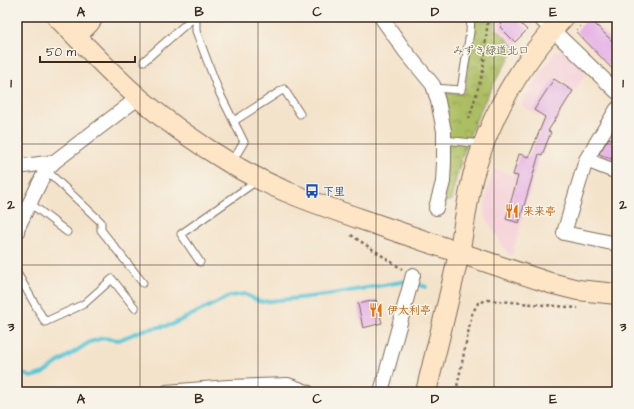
<svg xmlns="http://www.w3.org/2000/svg" width="634" height="409" viewBox="0 0 634 409" font-family="'Architects Daughter','Klee One',sans-serif">
  <style>
    .built { fill: #f6cfd8 }
    .park { fill: url(#park-crowns); stroke: #747440 }
    .lines { fill: none; stroke-linecap: round; stroke-linejoin: round }
    .stream { stroke: #5cc6d7; stroke-width: 4 }
    .building { fill: #e5ade5 }
    .lane-casing { stroke: #7c6b5b; stroke-width: 9 }
    .street-casing { stroke: #7c6b5b; stroke-width: 16 }
    .secondary-casing { stroke: #7c6b5b; stroke-width: 22 }
    .path { stroke: #7c6b5b; stroke-width: 2.5; stroke-dasharray: 3 3; stroke-linecap: butt }
    .lane { stroke: #fff; stroke-width: 7 }
    .street { stroke: #fff; stroke-width: 14 }
    .secondary { stroke: #fde5c5; stroke-width: 20 }
    .grid { fill: none; stroke: #3b2a1e; stroke-width: 1; stroke-opacity: 0.55 }
    .labels { text-anchor: middle; stroke-width: 3; stroke-linejoin: round; paint-order: stroke }
    .park-label { font-size: 11px; fill: #5d5632; stroke: #f7f3e8 }
    .transit-label { font-size: 11px; font-weight: bold; fill: #164399; stroke: #f7f3e8; text-anchor: start }
    .food-label { font-size: 11px; font-weight: bold; fill: #c56008; stroke: #f7f3e8; text-anchor: start }
    .neatline { fill: none; stroke: #3b2a1e; stroke-width: 1.5 }
    .grid-label { font-size: 13px; text-anchor: middle; font-weight: bold; fill: #3b2a1e }
  </style>
  <defs>
    <pattern id="park-crowns" width="20" height="18" patternUnits="userSpaceOnUse"><rect width="20" height="18" fill="#acbe62"/><path d="M2 6a3 3 0 1 1 6 0M12 15a3 3 0 1 1 6 0" fill="none" stroke="#8d9b50"/></pattern>
  </defs>
  <rect width="100%" height="100%" fill="#f7f3e8"/>
  <filter id="ink" filterUnits="userSpaceOnUse"><feTurbulence type="fractalNoise" baseFrequency=".025" numOctaves="2"/><feDisplacementMap in="SourceGraphic" scale="8" xChannelSelector="R" yChannelSelector="G"/><feConvolveMatrix kernelMatrix="1 2 1 2 8 2 1 2 1" color-interpolation-filters="sRGB"/></filter>
  <filter id="wash" filterUnits="userSpaceOnUse"><feTurbulence type="fractalNoise" baseFrequency=".012" numOctaves="4" result="noise"/><feDisplacementMap in="SourceGraphic" scale="16" xChannelSelector="R" yChannelSelector="G"/><feGaussianBlur stdDeviation="0.9" result="paint"/><feColorMatrix in="noise" values="0 0 0 0 0 0 0 0 0 0 0 0 0 0 0 0 0 1.4 0 .05"/><feComposite in="paint" operator="in"/></filter>
  <g filter="url(#wash)">
    <rect width="100%" height="100%" fill="#f4e3cb"/>
    <!-- built -->
    <path class="built" d="M497 17H530L534 20V23L516 48 495 27 496 19Z
      M564 49 587 71 555 125 521 105 534 82 555 52Z
      M494 169 533 182 512 256 508 254 484 215 487 191Z"/>
    <!-- park -->
    <path class="park" d="M474 17H497L496 19 495 27 516 48C483 97 463 142 451 200L441 205 442 93 444 92 464 94 473 34Z"/>
    <g class="lines">
      <!-- stream -->
      <path class="stream" d="M17 371 31 377 44 373 57 363 90 342 103 338 119 340 143 330 171 325 230 296 245 294 260 302 290 299 326 295 407 281 426 287"/>
    </g>
    <g id="blocks">
      <!-- building -->
      <path class="building" d="M505 17H514L527 30 515 42 500 27 502 25 500 23Z
        M589 18 617 46V74L576 31Z
        M554 79 573 91 548 131 551 132 542 155 539 154 519 223 506 219 518 176 513 175 519 154 529 157 545 117 534 110Z
        M609 138 617 141V161L599 154Z
        M376 300 382 323 363 328 358 304Z"/>
    </g>
  </g>
  <g filter="url(#ink)">
    <use href="#blocks" fill-opacity="0" stroke="#7c6b5b" stroke-width="1"/>
    <g class="lines">
      <defs>
        <path id="lane" d="M196 17V31L219 92 244 142 232 162
          M144 61 194 17
          M434 88 461 90 470 32 471 17
          M234 121 284 89 300 114
          M444 140 483 144
          M46 170 101 222V230L143 283
          M30 203 67 232
          M200 262 181 234 258 180
          M17 273 45 322 84 304 112 279 135 308"/>
        <path id="street" d="M381 17 405 51 433 85 438 101 444 131V162L443 182 436 208
          M539 17 617 92
          M617 109 586 160 564 233 617 244
          M586 160 617 172
          M17 167 54 162 138 98
          M17 232V229L46 170 54 162
          M167 392 228 387 288 385 307 392
          M381 392 413 275"/>
        <path id="secondary" d="M57 17C84 44 110 73 139 98 167 122 198 144 230 163 277 192 332 209 384 227 439 246 495 265 550 283L578 290 617 294
          M76 36 89 23 93 17
          M426 392C437 346 449 300 459 253 464 228 467 201 473 176 490 116 521 62 564 17"/>
      </defs>
      <!-- lane casing -->
      <use href="#lane" class="lane-casing"/>
      <!-- street casing -->
      <use href="#street" class="street-casing"/>
      <!-- secondary casing -->
      <use href="#secondary" class="secondary-casing"/>
      <!-- path -->
      <path class="path" d="M469 119 483 71 488 17
        M351 235 402 269
        M456 392 472 314 478 303 488 300 578 308"/>
      <!-- lane -->
      <use href="#lane" class="lane"/>
      <!-- street -->
      <use href="#street" class="street"/>
      <!-- secondary -->
      <use href="#secondary" class="secondary"/>
    </g>
  </g>
  <!-- grid -->
  <path class="grid" d="M140 17V392M258 17V392M376 17V392M494 17V392M17 144H617M17 265H617"/>
  <!-- icons -->
  <defs>
    <symbol id="bus-bare" viewBox="-9 -9 18 18"><path d="M-5-6H5V4H4V6H2V4H-2V6H-4V4H-5ZM-3.5-4V0h7V-4ZM-3.5 1.2v1.5H-2V1.2ZM2 1.2v1.5H3.5V1.2Z" fill="#1a4fb4" stroke="#f7f3e8" stroke-width="2.5" paint-order="stroke"/></symbol>
    <symbol id="restaurant-bare" viewBox="-9 -9 18 18"><path d="M-5-6h1v4h1v-4h1v4h1v-4h1v5L-1.5 .5V6h-2V.5L-5-1ZM5-6V6H3V1.5H1.5Q1.5-4 5-6Z" fill="#e8710a" stroke="#f7f3e8" stroke-width="2.5" paint-order="stroke"/></symbol>
  </defs>
  <g fill-rule="evenodd">
    <use href="#bus-bare" x="302" y="181" width="20" height="20"/>
    <use href="#restaurant-bare" x="502" y="201" width="20" height="20"/>
    <use href="#restaurant-bare" x="366" y="300" width="20" height="20"/>
  </g>
  <g class="labels">
    <!-- park labels -->
    <g class="park-label">
      <text x="491" y="54">みずき緑道北口</text>
    </g>
    <!-- transit labels -->
    <g class="transit-label">
      <text x="323" y="195">下里</text>
    </g>
    <!-- food labels -->
    <g class="food-label">
      <text x="523" y="215">来来亭</text>
      <text x="387" y="314">伊太利亭</text>
    </g>
  </g>
  <!-- margin -->
  <rect width="634" height="409" fill="none" stroke="#f7f3e8" stroke-width="44"/>
  <!-- scale -->
  <path d="M40 56v6h95v-6" fill="none" stroke="#3b2a1e" stroke-width="2"/>
  <text x="46" y="56" font-size="12" fill="#3b2a1e" stroke="#f7f3e8" stroke-width="3" paint-order="stroke">50 m</text>
  <rect x="22" y="22" width="590" height="365" class="neatline"/>
  <g class="grid-label">
    <text x="81" y="16">A</text>
    <text x="199" y="16">B</text>
    <text x="317" y="16">C</text>
    <text x="435" y="16">D</text>
    <text x="553" y="16">E</text>
    <text x="11" y="87">1</text>
    <text x="623" y="87">1</text>
    <text x="11" y="209">2</text>
    <text x="623" y="209">2</text>
    <text x="11" y="331">3</text>
    <text x="623" y="331">3</text>
    <text x="81" y="403">A</text>
    <text x="199" y="403">B</text>
    <text x="317" y="403">C</text>
    <text x="435" y="403">D</text>
    <text x="553" y="403">E</text>
  </g>
</svg>
